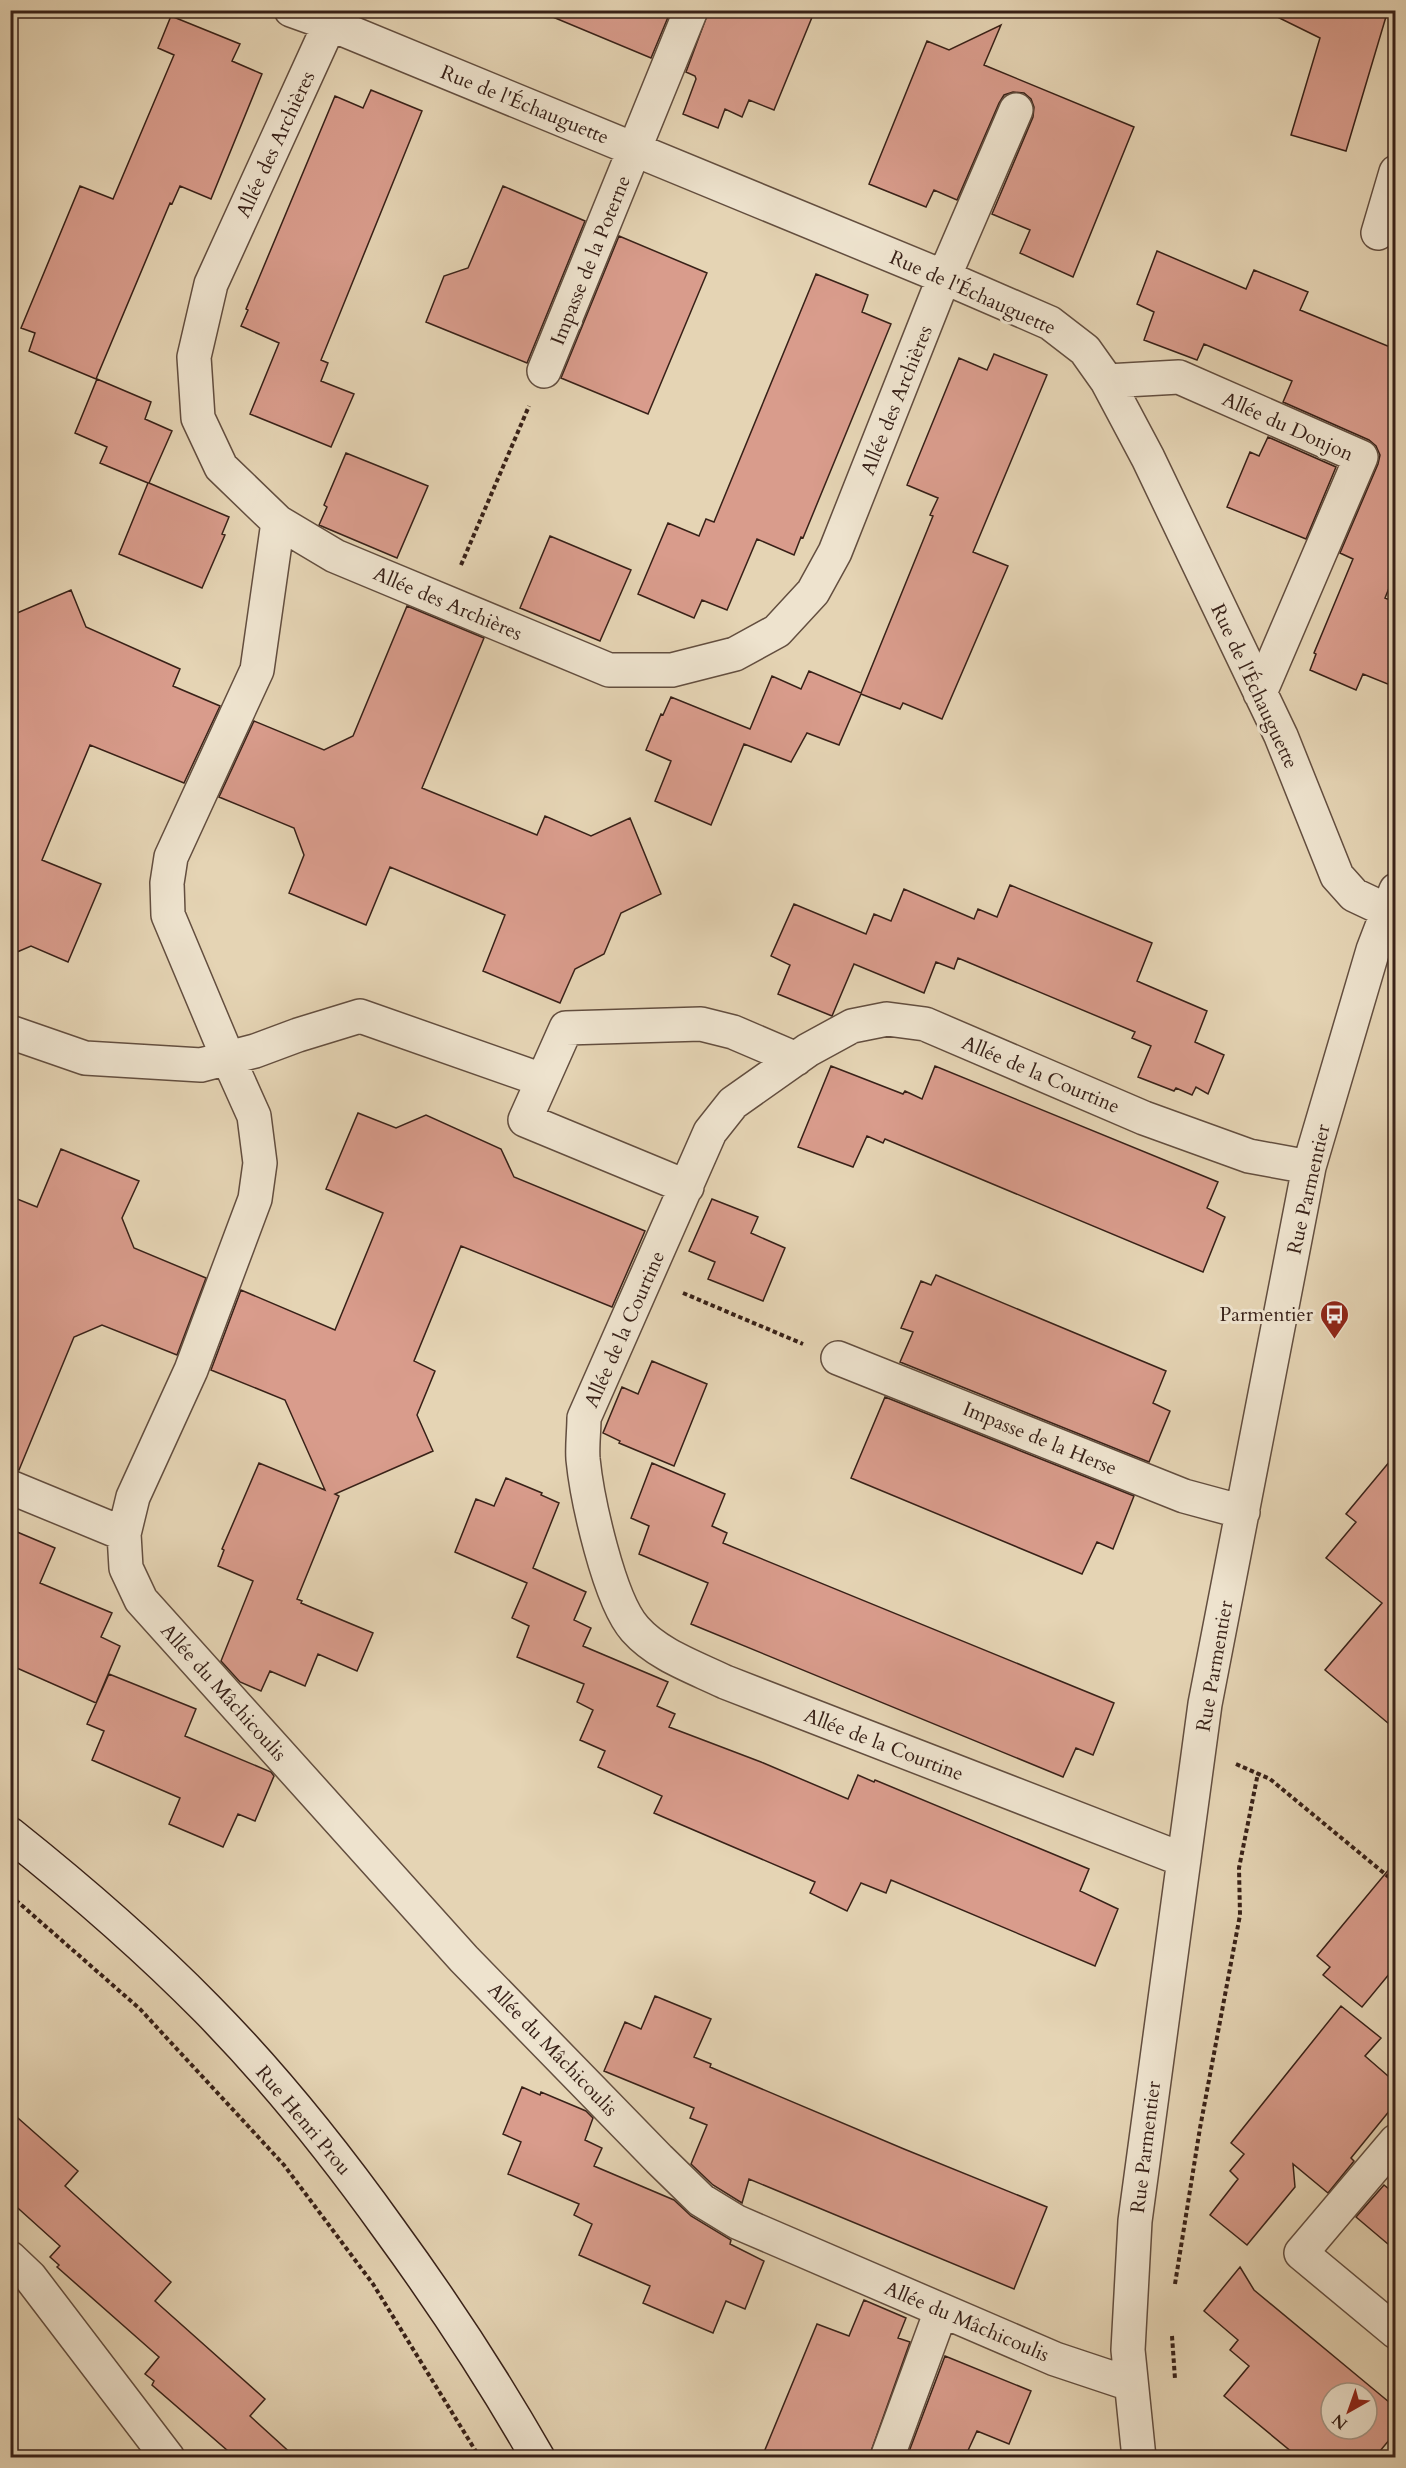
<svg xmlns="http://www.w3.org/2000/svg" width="1406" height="2468" viewBox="0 0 1406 2468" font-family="Cardo,serif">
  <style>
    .building { fill: #d99c8c; stroke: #382118; stroke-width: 1.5; fill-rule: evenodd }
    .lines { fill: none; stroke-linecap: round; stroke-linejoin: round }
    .street-casing { stroke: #634e3f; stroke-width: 36 }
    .secondary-casing { stroke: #382118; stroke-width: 36 }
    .path { stroke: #382118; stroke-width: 4; stroke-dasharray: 4.5 3; stroke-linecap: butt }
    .street { stroke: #eee3ce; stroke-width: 33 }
    .secondary { stroke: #eee3ce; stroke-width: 33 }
    .labels { text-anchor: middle; stroke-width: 6; stroke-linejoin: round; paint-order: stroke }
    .street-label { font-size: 20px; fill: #382118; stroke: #eee3ce }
    .poi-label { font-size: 20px; fill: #382118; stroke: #eee3ce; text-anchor: end }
  </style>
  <rect width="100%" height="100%" fill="#e5d4b4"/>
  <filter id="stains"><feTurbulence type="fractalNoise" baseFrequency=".00333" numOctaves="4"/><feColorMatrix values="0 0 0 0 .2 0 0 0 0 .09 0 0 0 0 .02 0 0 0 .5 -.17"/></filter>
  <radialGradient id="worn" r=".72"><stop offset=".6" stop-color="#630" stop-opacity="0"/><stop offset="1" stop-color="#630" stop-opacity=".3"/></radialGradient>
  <!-- building -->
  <path class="building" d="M536 10H671L651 58Z
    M709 10H815L774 110 749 100 742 117 725 109 718 128 683 114 696 79 695 76 686 72Z
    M1263 10H1388L1346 151 1291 135 1320 38Z
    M171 16 240 44 232 61 262 74 211 199 180 186 172 204 170 203 96 379 29 351 35 333 21 328 80 186 113 199 174 55 158 48Z
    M1001 25 984 65 1134 127 1073 277 1020 253 1030 230 992 214 1033 117 1034 107 1031 99 1024 93 1013 92 1004 95 999 103 957 200 934 190 926 207 869 184 927 41 949 50Z
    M371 90 422 111 321 360 328 363 321 381 354 394 331 447 250 414 279 343 241 326 248 310 246 309 335 96 363 108Z
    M503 186 585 221 527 363 426 322 444 276 468 268Z
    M619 236 707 273 648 414 561 378Z
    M1157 251 1246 289 1254 270 1308 292 1300 310 1395 349V573L1385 598 1395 602V687L1363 674 1356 690 1310 670 1316 654 1314 653 1353 559 1340 553 1378 464 1380 455 1376 446 1369 440 1283 402 1292 381 1204 344 1197 360 1144 340 1154 312 1137 304Z
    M816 274 868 295 862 312 891 324 803 538 801 537 794 555 757 539 727 610 702 600 694 618 638 594 668 523 699 536 706 519 714 522Z
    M994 354 1047 375 973 552 1008 566 942 719 903 703 900 709 861 694 839 745 807 733 791 762 744 744 711 825 655 801 671 761 646 750 661 714 663 715 671 697 750 729 772 676 801 689 809 671 861 693 933 516 930 515 938 498 907 485 959 358 987 370Z
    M97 379 151 402 145 419 172 431 149 483 229 517 222 534 225 535 202 588 119 554 148 483 100 463 107 447 75 433Z
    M1268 437 1336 467 1306 539 1227 507 1250 452 1259 456Z
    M346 453 428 486 397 558 319 525 327 507 324 505Z
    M550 536 631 570 600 641 520 608Z
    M71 590 86 627 180 669 173 686 220 706 184 783 90 745 42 860 101 884 68 962 31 946 10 955V616Z
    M407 606 484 638 422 788 537 835 545 816 591 836 630 818 661 894 621 913 604 954 575 969 560 1003 483 971 505 915 390 867 366 925 289 893 304 855 294 828 219 797 254 721 324 750 353 736Z
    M1010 885 1152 943 1137 981 1207 1011 1195 1042 1224 1055 1208 1094 1196 1087 1192 1095 1176 1088 1174 1091 1138 1077 1151 1046 1132 1038 1135 1032 958 958 954 969 936 962 924 993 854 964 832 1016 778 994 790 965 771 956 794 904 866 934 874 914 891 921 904 889 974 919 978 909 997 917Z
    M831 1066 903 1094 905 1091 922 1099 935 1066 1218 1182 1207 1208 1225 1217 1203 1272 885 1139 883 1143 867 1136 853 1167 798 1147Z
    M358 1113 396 1128 426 1115 501 1149 514 1177 645 1231 612 1307 461 1246 414 1361 435 1371 417 1415 433 1451 335 1494 339 1496 297 1599 302 1601 301 1603 373 1633 357 1671 318 1654 305 1686 270 1671 261 1691 240 1682 221 1661 253 1581 218 1566 224 1550 222 1549 259 1463 325 1490 285 1400 211 1370 241 1290 335 1330 383 1213 326 1189Z
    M61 1149 139 1181 122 1218 134 1248 206 1278 177 1355 102 1325 74 1337 19 1470 10 1469V1196L37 1207Z
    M712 1199 758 1217 751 1233 785 1248 763 1301 708 1279 715 1262 689 1251Z
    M936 1275 1166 1371 1153 1403 1170 1411 1149 1462 900 1362 913 1332 901 1328 921 1281 931 1285Z
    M652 1361 707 1384 674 1466 619 1443 620 1441 603 1433 622 1387 638 1394Z
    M885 1397 1134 1496 1113 1549 1097 1542 1082 1574 851 1478Z
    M1395 1455V1729L1325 1670 1382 1603 1326 1558 1356 1522 1346 1514Z
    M652 1463 725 1494 712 1526 727 1533 723 1543 1114 1703 1093 1755 1076 1748 1063 1777 691 1624 708 1583 639 1554 649 1526 631 1518Z
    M506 1478 542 1493 541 1495 559 1503 533 1568 586 1592 574 1620 591 1628 583 1646 668 1682 657 1706 675 1714 669 1727 761 1762 848 1799 858 1775 874 1782 875 1780 1089 1869 1080 1891 1118 1909 1095 1966 891 1880 886 1893 861 1883 847 1911 810 1893 815 1882 654 1813 662 1796 598 1767 605 1751 580 1740 593 1710 577 1702 584 1684 517 1657 529 1626 512 1618 527 1583 455 1552 476 1499 494 1506Z
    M10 1529 55 1548 40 1583 112 1613 101 1637 120 1646 96 1703 10 1665Z
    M109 1674 196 1709 185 1736 271 1772 274 1776 255 1821 238 1814 223 1847 169 1824 180 1798 92 1760 104 1731 87 1724Z
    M1395 1862V1967L1362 2007 1323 1975 1330 1967 1317 1956Z
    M655 1996 711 2019 694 2057 711 2064 710 2067 904 2149 1047 2207 1014 2289 749 2179 742 2203 713 2185 691 2164 707 2125 690 2118 694 2108 604 2071 625 2022 641 2029Z
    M1341 2006 1381 2038 1365 2056 1395 2082V2104L1351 2158 1354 2161 1328 2193 1293 2164 1295 2187 1247 2245 1210 2215 1238 2179 1230 2171 1244 2154 1231 2143Z
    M522 2087 540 2095 541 2092 586 2111 593 2118 585 2140 602 2148 594 2166 674 2200 691 2216 731 2240 730 2244 764 2261 745 2309 726 2301 713 2333 643 2303 650 2286 579 2255 592 2224 574 2215 579 2204 508 2174 521 2142 503 2134Z
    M10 2111 78 2171 65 2186 171 2282 155 2301 265 2399 250 2416 295 2457H235L152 2385 154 2381 145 2374 159 2357 57 2267 59 2265 50 2257 60 2246 10 2201Z
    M1384 2185 1395 2194V2250L1356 2217Z
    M1240 2267 1254 2290 1395 2407V2433L1375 2457H1298L1224 2396 1249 2366 1230 2350 1238 2340 1204 2311ZM1331 2393H1367V2429H1331Z
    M864 2300 906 2318 898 2338 910 2342 869 2457H762L817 2324 849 2336Z
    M945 2356 1031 2391 1009 2444 977 2431 965 2457H907Z"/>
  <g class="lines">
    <defs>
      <path id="street" d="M291 10 330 24 944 277 1050 323 1085 350 1107 381 1148 458 1281 736 1337 876 1354 895 1388 911
        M336 10 211 284 194 357 198 418 221 467 278 522 335 556 609 670H672L735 654 777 631 813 592 835 552 944 277 1016 110
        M1378 233 1396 172
        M544 371 691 10
        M1107 381 1179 377 1361 457 1260 693
        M10 1032 85 1058 201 1065 255 1051 298 1035 360 1016 542 1080
        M687 1187 525 1120 566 1028 701 1024 733 1032 796 1059
        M838 1358 1184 1496 1243 1512
        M10 1487 124 1534 126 1568 141 1600 464 1959 659 2159 701 2200 737 2222 1055 2359 1130 2384
        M124 1534 133 1497 191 1370 255 1199 260 1163 254 1116 228 1058 168 915 167 883 171 857 257 670 278 522
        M1184 1860 725 1682C694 1667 658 1655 635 1629 609 1600 587 1499 583 1459 582 1446 584 1431 584 1418L710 1132 733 1103 808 1050 852 1026 887 1019 925 1024 1144 1118 1249 1156 1309 1167
        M1396 2141 1301 2253 1396 2332
        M10 2258 30 2277 168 2458
        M887 2458 941 2311
        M1139 2458 1128 2350 1135 2221 1205 1704 1309 1167 1373 950 1396 890"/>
      <path id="secondary" d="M10 1834C79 1889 146 1947 207 2009 274 2077 334 2152 389 2229 443 2303 493 2379 538 2458"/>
    </defs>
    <!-- street casing -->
    <use href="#street" class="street-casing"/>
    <!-- secondary casing -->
    <use href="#secondary" class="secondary-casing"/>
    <!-- path -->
    <path class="path" d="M461 565 529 406
      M683 1293 803 1344
      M1236 1764 1270 1779 1396 1883
      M10 1895 140 2009 284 2165 373 2284 480 2458
      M1175 2284 1200 2128 1240 1915 1239 1868 1258 1773
      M1172 2336 1175 2379"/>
    <!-- street -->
    <use href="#street" class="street"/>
    <!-- secondary -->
    <use href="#secondary" class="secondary"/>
  </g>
  <!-- icons -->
  <defs>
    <symbol id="bus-pin" viewBox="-11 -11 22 30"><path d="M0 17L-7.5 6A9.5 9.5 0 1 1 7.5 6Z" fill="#8f2418" stroke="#eee3ce"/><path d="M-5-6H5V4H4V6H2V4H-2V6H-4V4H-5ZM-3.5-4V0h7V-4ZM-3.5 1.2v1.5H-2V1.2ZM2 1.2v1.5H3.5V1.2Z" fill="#fff"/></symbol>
  </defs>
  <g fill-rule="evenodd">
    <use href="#bus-pin" x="1318" y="1298" width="33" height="45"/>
  </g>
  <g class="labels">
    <!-- street labels -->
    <g class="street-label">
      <text transform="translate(525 104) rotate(22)" y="7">Rue de l'Échauguette</text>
      <text transform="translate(275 144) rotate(-65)" y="7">Allée des Archières</text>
      <text transform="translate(590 260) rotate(-68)" y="7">Impasse de la Poterne</text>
      <text transform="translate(973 292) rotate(24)" y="7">Rue de l'Échauguette</text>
      <text transform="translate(896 400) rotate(-68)" y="7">Allée des Archières</text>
      <text transform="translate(1288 426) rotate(24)" y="7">Allée du Donjon</text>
      <text transform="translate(448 603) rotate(23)" y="7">Allée des Archières</text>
      <text transform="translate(1255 686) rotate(65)" y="7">Rue de l'Échauguette</text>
      <text transform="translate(1041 1074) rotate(23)" y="7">Allée de la Courtine</text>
      <text transform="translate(1308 1189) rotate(-77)" y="7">Rue Parmentier</text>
      <text transform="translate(624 1329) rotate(-66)" y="7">Allée de la Courtine</text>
      <text transform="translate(1040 1438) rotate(22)" y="7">Impasse de la Herse</text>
      <text transform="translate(1214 1666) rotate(-80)" y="7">Rue Parmentier</text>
      <text transform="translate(224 1692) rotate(48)" y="7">Allée du Mâchicoulis</text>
      <text transform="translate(884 1744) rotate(21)" y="7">Allée de la Courtine</text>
      <text transform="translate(553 2049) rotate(46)" y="7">Allée du Mâchicoulis</text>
      <text transform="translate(304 2120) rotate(50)" y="7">Rue Henri Prou</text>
      <text transform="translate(1145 2147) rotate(-83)" y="7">Rue Parmentier</text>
      <text transform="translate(967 2321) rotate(23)" y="7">Allée du Mâchicoulis</text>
    </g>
    <!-- poi labels -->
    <g class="poi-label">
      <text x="1313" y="1321">Parmentier</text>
    </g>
  </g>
  <!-- margin -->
  <rect width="1406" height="2468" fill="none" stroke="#e5d4b4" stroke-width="36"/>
  <rect x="12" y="12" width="1382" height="2444" fill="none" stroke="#382118" stroke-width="3"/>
  <rect x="18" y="18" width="1370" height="2432" fill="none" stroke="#382118" stroke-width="1.5"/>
  <!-- north arrow -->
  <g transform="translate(1349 2411) rotate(220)"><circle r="28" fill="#eee3ce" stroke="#a59585" stroke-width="1.5"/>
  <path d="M0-4.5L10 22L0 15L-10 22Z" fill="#8f2418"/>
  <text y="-9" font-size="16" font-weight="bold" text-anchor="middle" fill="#382118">N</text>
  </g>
  <rect width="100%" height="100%" filter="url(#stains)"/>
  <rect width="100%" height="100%" fill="url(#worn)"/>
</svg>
